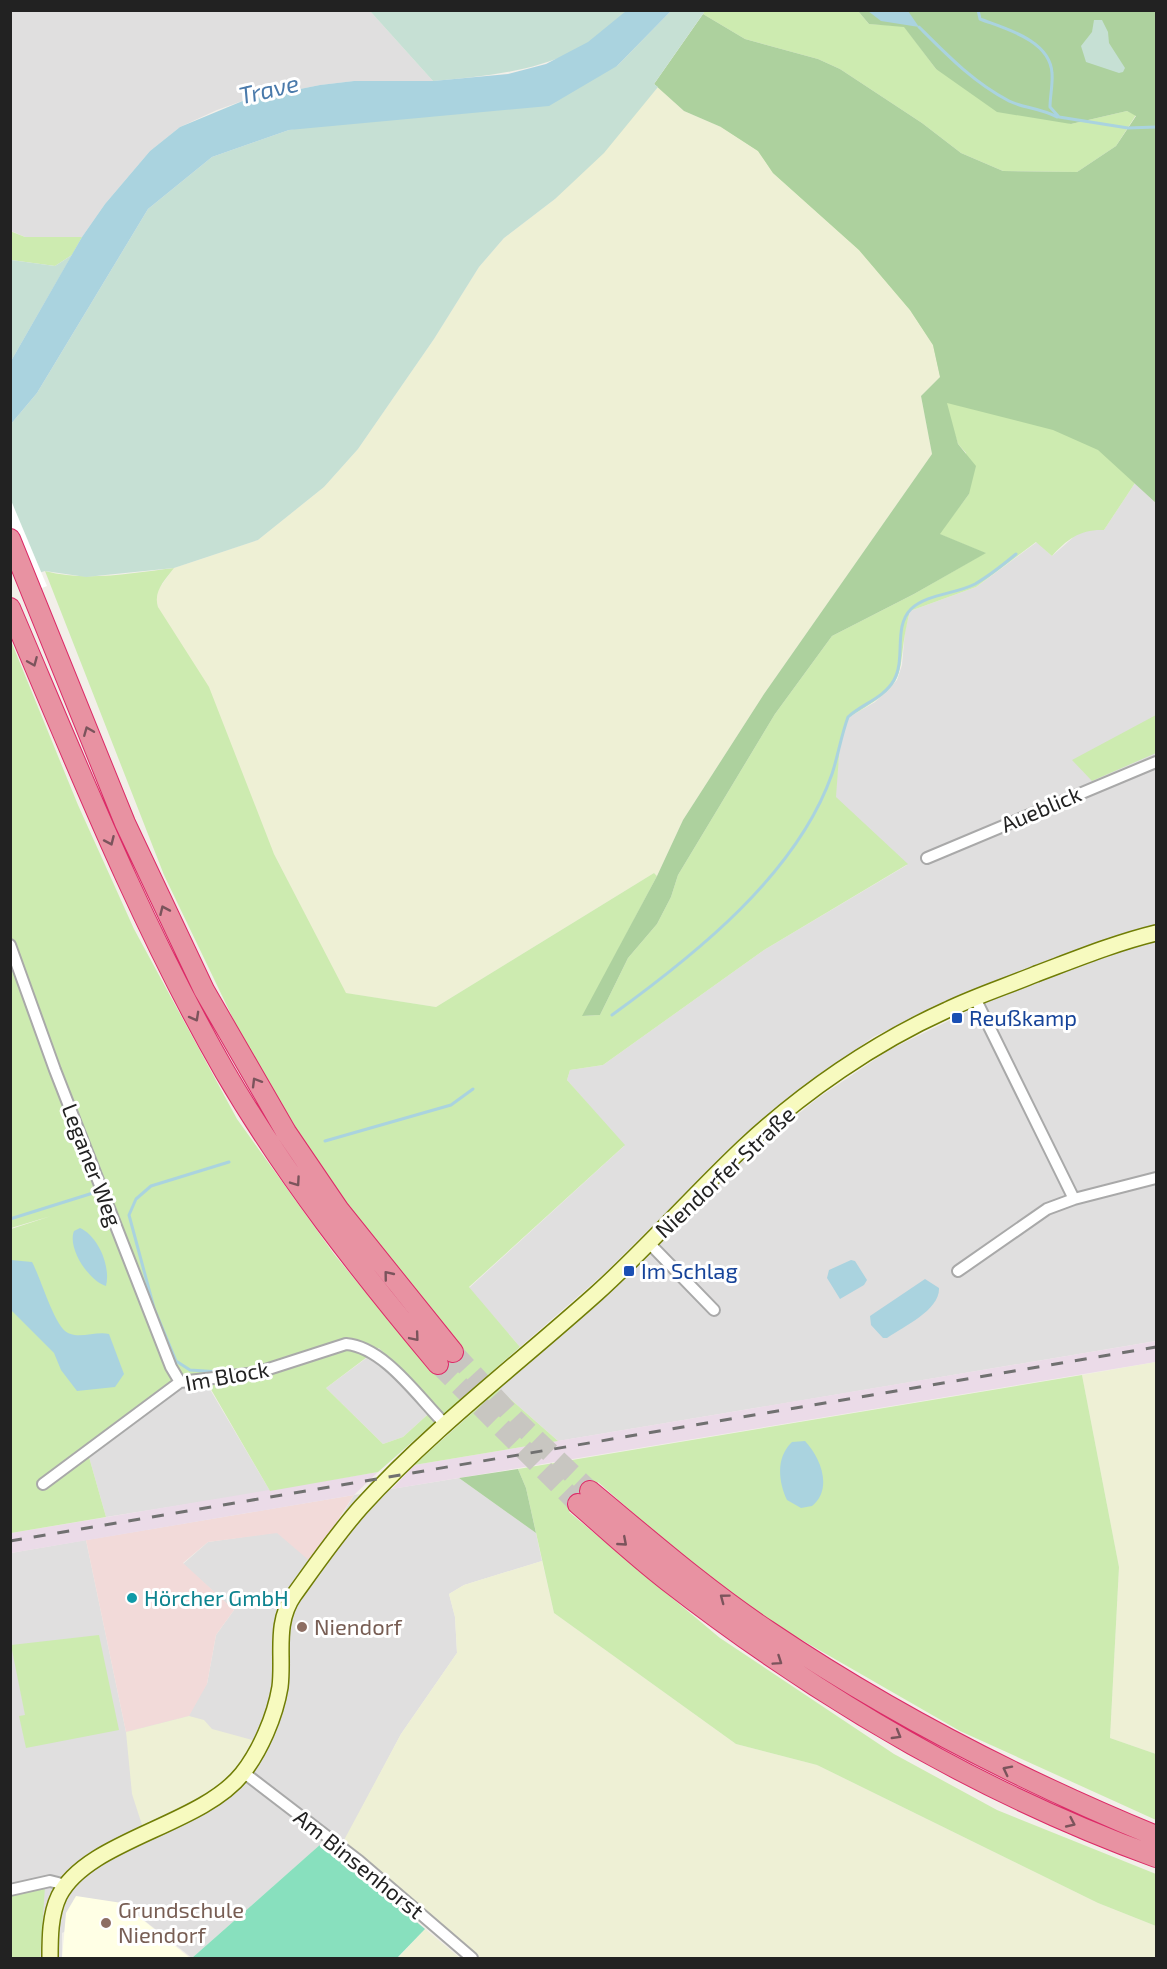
<svg xmlns="http://www.w3.org/2000/svg" width="1167" height="1969" viewBox="0 0 1167 1969" font-family="'Exo 2',sans-serif">
  <style>
    .residential { fill: #e0dfdf }
    .commercial { fill: #f2dad9 }
    .industrial { fill: #ebdbe8 }
    .education { fill: #ffffe5 }
    .farmland { fill: #eef0d5 }
    .grass { fill: #cdebb0; fill-rule: evenodd }
    .forest { fill: #add19e }
    .wetland { fill: #c6e0d4 }
    .pitch { fill: #88e0be }
    .water { fill: #aad3df }
    .pier { fill: #fff }
    .lines { fill: none; stroke-linecap: round; stroke-linejoin: round }
    .stream { stroke: #aad3df; stroke-width: 3 }
    .highway-tunnel { stroke: #c8c6c1; stroke-width: 20; stroke-dasharray: 20 10; stroke-linecap: butt }
    .street-casing { stroke: #a9a9a9; stroke-width: 14 }
    .secondary-casing { stroke: #707d05; stroke-width: 18 }
    .highway-casing { stroke: #dc2a67; stroke-width: 22 }
    .street { stroke: #fff; stroke-width: 10 }
    .secondary { stroke: #f7fabf; stroke-width: 15 }
    .highway { stroke: #e892a2; stroke-width: 20 }
    .rail { stroke: #707070; stroke-width: 3; stroke-dasharray: 12 12; stroke-linecap: butt }
    .oneway { stroke: #7b545c }
    .transit-dot { fill: #1a4fb4; stroke: #fff; stroke-width: 2 }
    .culture-dot { fill: #0f9aa8; stroke: #fff; stroke-width: 2 }
    .education-dot { fill: #8d6e63; stroke: #fff; stroke-width: 2 }
    .labels { text-anchor: middle; stroke-width: 6; stroke-linejoin: round; paint-order: stroke }
    .street-label { font-size: 22px; fill: #222; stroke: #fff }
    .transit-label { font-size: 22px; fill: #164399; stroke: #fff; text-anchor: start }
    .culture-label { font-size: 22px; fill: #0d838f; stroke: #fff; text-anchor: start }
    .education-label { font-size: 22px; fill: #785e54; stroke: #fff; text-anchor: start }
    .water-label { font-size: 24px; font-style: italic; fill: #4a7aab; stroke: #fff }
  </style>
  <rect width="100%" height="100%" fill="#f2efe9"/>
  <!-- residential -->
  <path class="residential" d="M10 11H370L433 81H354L320 85 245 100 217 110 180 127 150 151 105 204 82 237H25L11 231Z
    M1135 483 1156 503V925L1122 934 967 992 873 1037 772 1113 722 1157 605 1273 520 1347 469 1288 624 1146 567 1080 570 1070 603 1065 764 950 907 865 835 798 840 742 849 717 875 702 897 680 902 665 905 630 910 611 976 587 1037 542 1052 556 1077 534 1090 529 1104 530Z
    M1156 942V1341L558 1441 499 1389 570 1329 651 1253 741 1160 818 1098 889 1050 993 999 1116 952Z
    M380 1348 436 1407 403 1437 383 1444 326 1388Z
    M193 1384 208 1386 270 1491 106 1517 87 1450 163 1389Z
    M459 1478 536 1533 542 1561 464 1585 449 1594 455 1617 457 1653 401 1734 337 1855 321 1844 192 1958 122 1903 62 1933V1958H11V1553L86 1540 126 1732 207 1684 216 1635 234 1610 183 1564 208 1542 337 1524 354 1495Z"/>
  <!-- commercial -->
  <path class="commercial" d="M354 1495 311 1562 277 1533 208 1542 183 1563 234 1610 216 1635 207 1684 189 1716 126 1732 86 1540Z"/>
  <!-- industrial -->
  <path class="industrial" d="M1156 1341V1362L392 1489 414 1465Z
    M378 1472 354 1495 11 1553V1533Z"/>
  <!-- education -->
  <path class="education" d="M76 1896 122 1903 190 1958H62L66 1913Z"/>
  <!-- farmland -->
  <path class="farmland" d="M658 87 684 111 721 127 758 151 773 173 859 250 910 310 933 345 940 377 921 396 932 454 764 694 683 820 657 876 654 873 436 1007 345 993 274 854 158 607 156 599 158 590 174 568 258 540 324 487 358 449 434 339 479 267 504 238 555 199Z
    M1156 1362V1754L1110 1738 1119 1567 1082 1375Z
    M542 1561 554 1613 736 1744 817 1765 1098 1903 1156 1926V1958H481L343 1842 401 1734 457 1653 455 1617 449 1594 464 1585Z
    M189 1716 204 1720 212 1729 256 1741 247 1759 216 1790 143 1828 132 1794 126 1732Z
    M425 1929 460 1958H398Z"/>
  <!-- grass -->
  <path class="grass" d="M705 10 858 11 869 24 904 26 936 69 1071 124 1127 111 1136 115 1116 146 1077 172 1003 171 961 153 922 123 840 69 818 59 745 39 703 14Z
    M818 93 1156 503 1135 483 1104 530C1081 529 1067 539 1052 556L1036 542 976 587 910 611C893 674 917 679 849 717L840 742 836 797 908 864 764 950 603 1065 570 1070 567 1080 625 1145 469 1287 520 1347 378 1472 270 1491 209 1386 193 1384 163 1389 87 1450 106 1517 11 1533V1229L51 1216 11 1228V641L78 805 134 929 237 1119 334 1254 432 1373 462 1347 333 1191 239 1031 164 875 45 571C86 582 132 573 174 568 165 580 153 591 158 607L209 687 274 854 346 993 436 1007 654 873 657 876 583 1016 600 1015 628 958 657 924 671 897 678 875 775 714 832 636 914 594 985 553 939 534 969 494 966 453 958 444 950 420 933 345 910 310 859 250 773 173 758 151 721 127ZM379 1348 436 1407 403 1437 383 1444 326 1388Z
    M10 231 25 237H82L72 255 55 266 11 260Z
    M1156 715V753L1092 781 1072 760Z
    M1082 1375 1119 1567 1110 1738 1156 1754V1820L960 1731 774 1624 683 1557 598 1482 569 1512 720 1638 894 1754 997 1810 1156 1874V1926L1098 1903 817 1765 736 1744 554 1613 526 1488 518 1469Z
    M499 1389 558 1441 414 1465Z
    M99 1635 119 1730 26 1748 19 1716 25 1715 11 1645Z
    M45 1887 40 1958H11L10 1895Z"/>
  <!-- forest -->
  <path class="forest" d="M858 11H1156V503L1098 450 1053 430 947 403 958 444 976 466 969 494 940 534 986 553 914 594 832 636 775 714 678 875 671 897 657 924 628 958 600 1015 582 1016 657 876 683 820 764 694 932 454 921 396 940 377 933 345 910 310 859 250 773 173 758 151 721 127 684 111 654 84 703 14 745 39 818 59 840 69 922 123 961 153 1003 171 1077 172 1116 146 1136 116 1127 111 1071 124 997 112 936 69 904 27 869 24Z
    M518 1469 526 1488 536 1533 459 1478Z"/>
  <!-- wetland -->
  <path class="wetland" d="M370 11H626C578 68 502 75 433 81Z
    M671 11H705L654 84 658 87 604 153 555 199 504 238 479 267 434 339 358 449 324 487 258 540 174 568 86 577 45 571 23 578 11 548V424L37 393 148 209 212 157 289 130 617 66Z
    M1094 20H1102L1108 32 1109 43 1125 68 1123 72 1119 73 1086 62 1081 46 1092 32Z
    M72 255 11 361V260L55 266Z"/>
  <!-- pitch -->
  <path class="pitch" d="M322 1843 425 1929 397 1958H192Z"/>
  <!-- water -->
  <path class="water" d="M626 11H671L617 66 549 106 289 130 212 157 148 209 37 393 11 424V361L82 237 105 204 150 151 180 127 245 100 320 85 354 81H433L508 74 546 64 588 42Z
    M868 11H908L919 27 881 21Z
    M80 1228C98 1236 111 1266 106 1286 89 1281 67 1248 74 1231Z
    M11 1260 32 1262C41 1278 54 1326 68 1333 80 1339 96 1331 109 1334L124 1374 115 1387 77 1391 61 1370 54 1353 11 1310Z
    M851 1260 855 1261 867 1280 864 1285 840 1299 827 1278 829 1270Z
    M925 1279 939 1288C940 1310 904 1326 887 1338H883L871 1325 870 1316Z
    M805 1441C821 1458 833 1489 812 1506L801 1508 787 1500C778 1481 776 1457 792 1442Z"/>
  <!-- pier -->
  <path class="pier" d="M10 498 47 586 22 596 11 568Z"/>
  <g class="lines">
    <!-- stream -->
    <path class="stream" d="M978 10 980 19C1006 29 1050 40 1052 73 1053 84 1050 96 1050 107L1059 117 1128 128 1156 127
      M919 27C947 55 973 82 1009 101 1023 108 1041 108 1057 117
      M612 1015C695 955 797 874 832 774 838 756 841 736 848 717 862 704 884 698 894 680 906 659 893 627 911 609 927 594 956 594 975 584 989 576 1004 564 1016 554
      M325 1141 451 1105 473 1089
      M10 1219 93 1193
      M220 1372 190 1370 176 1361 154 1308 129 1215 136 1199 151 1186 229 1162"/>
    <!-- highway-tunnel -->
    <path class="highway-tunnel" d="M453 1352 515 1419 590 1491
      M438 1364 578 1504"/>
    <defs>
      <path id="street" d="M927 858 1156 762
        M10 945 55 1070 171 1367 180 1382
        M975 998 1074 1199 1156 1178
        M649 1243 714 1310
        M958 1271 1047 1209 1074 1199
        M43 1484 180 1382 256 1373 346 1344C384 1347 418 1397 444 1423
        M243 1772 359 1861 472 1958
        M10 1890 50 1881 66 1885"/>
      <path id="secondary" d="M50 1958C50 1938 50 1915 59 1896 87 1840 200 1826 242 1774 260 1751 275 1717 280 1687 284 1655 274 1624 294 1595 315 1566 337 1534 361 1507 433 1428 518 1364 597 1293 648 1247 694 1194 744 1147 803 1092 874 1043 947 1010 976 996 1007 986 1036 974 1076 959 1115 943 1156 933"/>
      <path id="highway" d="M10 539 125 823 204 990 286 1132 339 1210 453 1352
        M10 608C77 765 140 924 225 1072 286 1177 361 1272 438 1364
        M590 1491C648 1539 705 1589 768 1631 891 1714 1020 1780 1156 1836
        M578 1504C608 1530 637 1557 668 1581 816 1696 980 1793 1156 1857"/>
    </defs>
    <!-- street casing -->
    <use href="#street" class="street-casing"/>
    <!-- secondary casing -->
    <use href="#secondary" class="secondary-casing"/>
    <!-- highway casing -->
    <use href="#highway" class="highway-casing"/>
    <!-- street -->
    <use href="#street" class="street"/>
    <!-- secondary -->
    <use href="#secondary" class="secondary"/>
    <!-- highway -->
    <use href="#highway" class="highway"/>
    <!-- rail -->
    <path class="rail" d="M10 1541 1156 1347"/>
  </g>
  <!-- one-way arrows -->
  <defs><path id="oneway-chevron" d="M-2-3.5L2.5 0L-2 3.5" fill="none" stroke-width="1.6" stroke-linecap="round" stroke-linejoin="round" transform="scale(1.5)"/></defs>
  <g class="oneway">
    <use href="#oneway-chevron" transform="translate(33 662) rotate(67)"/>
    <use href="#oneway-chevron" transform="translate(88 731) rotate(-112)"/>
    <use href="#oneway-chevron" transform="translate(110 841) rotate(66)"/>
    <use href="#oneway-chevron" transform="translate(164 910) rotate(-114)"/>
    <use href="#oneway-chevron" transform="translate(195 1017) rotate(61)"/>
    <use href="#oneway-chevron" transform="translate(256 1082) rotate(-121)"/>
    <use href="#oneway-chevron" transform="translate(296 1182) rotate(55)"/>
    <use href="#oneway-chevron" transform="translate(388 1275) rotate(-129)"/>
    <use href="#oneway-chevron" transform="translate(415 1337) rotate(50)"/>
    <use href="#oneway-chevron" transform="translate(623 1542) rotate(41)"/>
    <use href="#oneway-chevron" transform="translate(724 1598) rotate(-143)"/>
    <use href="#oneway-chevron" transform="translate(778 1661) rotate(34)"/>
    <use href="#oneway-chevron" transform="translate(897 1735) rotate(30)"/>
    <use href="#oneway-chevron" transform="translate(1007 1770) rotate(-153)"/>
    <use href="#oneway-chevron" transform="translate(1071 1823) rotate(25)"/>
  </g>
  <!-- markers -->
  <g class="transit-dot">
    <rect x="951" y="1012" width="12" height="12" rx="3"/>
    <rect x="623" y="1265" width="12" height="12" rx="3"/>
  </g>
  <circle class="culture-dot" cx="132" cy="1598" r="6"/>
  <g class="education-dot">
    <circle cx="302" cy="1627" r="6"/>
    <circle cx="106" cy="1923" r="6"/>
  </g>
  <g class="labels">
    <!-- street labels -->
    <g class="street-label">
      <text transform="translate(1041 809) rotate(-23)" y="8">Aueblick</text>
      <text transform="translate(92 1165) rotate(69)" y="8">Leganer Weg</text>
      <text transform="translate(725 1172) rotate(-43)" y="8">Niendorfer Straße</text>
      <text transform="translate(227 1376) rotate(-10)" y="8">Im Block</text>
      <text transform="translate(359 1864) rotate(39)" y="8">Am Binsenhorst</text>
    </g>
    <!-- transit labels -->
    <g class="transit-label">
      <text x="969" y="1026">Reußkamp</text>
      <text x="641" y="1279">Im Schlag</text>
    </g>
    <!-- culture labels -->
    <g class="culture-label">
      <text x="144" y="1606">Hörcher GmbH</text>
    </g>
    <!-- education labels -->
    <g class="education-label">
      <text x="314" y="1635">Niendorf</text>
      <text x="118" y="1918">Grundschule<tspan x="118" dy="25">Niendorf</tspan></text>
    </g>
    <!-- water labels -->
    <g class="water-label">
      <text transform="translate(269 90) rotate(-13)" y="8">Trave</text>
    </g>
  </g>
  <!-- border -->
  <rect width="1167" height="1969" fill="none" stroke="#222222" stroke-width="24"/>
</svg>
